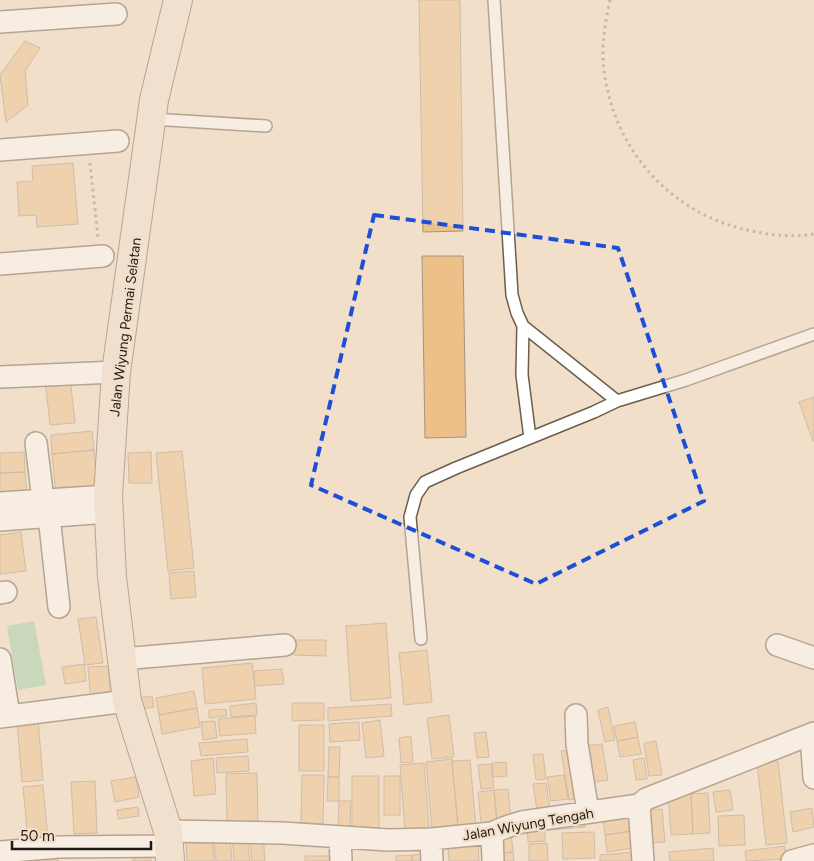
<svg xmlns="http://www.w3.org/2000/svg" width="814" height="861" viewBox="0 0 814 861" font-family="Figtree,sans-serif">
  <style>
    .green { fill: #99d1a8 }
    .building { fill: #edc089; stroke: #a59481 }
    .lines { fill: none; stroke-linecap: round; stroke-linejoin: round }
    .lane-casing { stroke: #6d5e4c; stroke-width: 14 }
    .street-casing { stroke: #6d5e4c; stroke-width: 24 }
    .secondary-casing { stroke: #6d5e4c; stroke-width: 30 }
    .path { stroke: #96897a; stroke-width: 3; stroke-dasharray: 2.5 4; stroke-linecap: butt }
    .lane { stroke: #fff; stroke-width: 11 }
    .street { stroke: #fff; stroke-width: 21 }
    .secondary { stroke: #f4e2d5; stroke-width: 28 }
    .marked { fill: none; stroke: #1d4ed8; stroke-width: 4; stroke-dasharray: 10 6; stroke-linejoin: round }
    .labels { text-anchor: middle; stroke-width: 5; stroke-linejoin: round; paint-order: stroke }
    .street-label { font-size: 14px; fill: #211a13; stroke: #f1dfca }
  </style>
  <rect width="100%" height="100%" fill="#f1dfca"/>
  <!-- green -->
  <path class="green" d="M34 621 46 685 18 690 7 626Z"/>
  <!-- building -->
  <path class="building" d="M419 0H460L463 231 423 232Z
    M25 41 40 48 25 71 28 105 6 122 0 75Z
    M73 163 78 224 37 227 36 215 19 216 17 182 33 181 32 166Z
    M422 256H463L466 437 425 438Z
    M70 377 75 423 50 425 45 380Z
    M814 397V441H813L799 402Z
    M92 431 94 450 52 454 51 435Z
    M94 450 97 490 56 494 52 454Z
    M182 451 194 568 168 571 156 453Z
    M24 452 25 472 0 473V453Z
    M151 452 152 483H129L128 453Z
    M25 472 27 494 0 496V473Z
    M21 532 26 571 0 574V535Z
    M194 571 196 597 171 599 169 573Z
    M96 617 103 663 85 665 78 619Z
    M386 623 391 698 351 701 346 626Z
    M294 640H326V656L294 655Z
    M427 650 432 702 404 705 399 653Z
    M252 663 256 699 205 704 202 668Z
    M84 664 86 681 65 684 62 667Z
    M108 666 111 701 91 702 88 667Z
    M282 669 284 684 255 686 254 671Z
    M194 691 197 708 159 715 156 698Z
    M152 696 154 707 135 710 133 699Z
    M256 703 257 715 231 717 230 706Z
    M292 703H324V720L292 721Z
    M391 704 392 716 328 721V708Z
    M608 707 615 740 605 742 598 710Z
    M197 708 200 727 162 734 159 715Z
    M226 709 227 716 209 718V710Z
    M449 715 454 757 432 759 427 718Z
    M255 716 256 733 220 736 218 719Z
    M38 719 43 780 22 782 17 721Z
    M380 720 384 756 366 758 362 723Z
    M215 721 217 738 203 740 201 722Z
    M359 722 360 740 330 742 329 724Z
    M635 722 638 737 617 741 614 726Z
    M299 725H324V771H299Z
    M486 732 489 757 477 758 474 733Z
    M411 736 413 762 401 763 399 738Z
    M638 737 641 754 620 757 617 741Z
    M247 739 248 752 201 756 199 743Z
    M656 741 662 775 649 776 644 743Z
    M602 744 608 780 591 782 585 746Z
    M329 747H340L339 777H328Z
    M578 748 585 797 569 800 561 751Z
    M543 754 546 779 536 780 533 755Z
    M248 756 249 771 217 773 216 758Z
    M213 758 216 794 194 796 191 761Z
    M644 758 647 779 636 780 633 760Z
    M452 759 458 828 432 830 426 762Z
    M470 760 476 827 458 828 452 761Z
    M778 761 787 843 766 845 757 763Z
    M506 762 507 776 493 777 492 763Z
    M424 763 429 829 405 831 400 765Z
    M491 764 494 788 481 789 478 765Z
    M257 773 258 822 227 823 226 774Z
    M302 775H324L323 824 301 823Z
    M564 775 568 799 551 801 547 777Z
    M352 776H379V828H352Z
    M384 776H400V815H384Z
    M136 777 139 797 115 802 111 781Z
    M328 777H339V801H327Z
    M95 781 97 833 74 834 71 782Z
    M546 783 550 809 537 810 533 784Z
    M43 785 48 840 28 842 23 787Z
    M508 789 511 820 497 822 494 790Z
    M494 790 497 822 481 823 478 792Z
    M730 790 733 810 716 812 713 792Z
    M708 793 710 833 693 834 691 794Z
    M691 794 693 834 671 835 668 795Z
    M339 801H351L350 828H338Z
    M138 807 139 816 118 819 117 810Z
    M812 808 814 827 793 832 790 812Z
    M629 809 632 831 605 835 602 813Z
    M662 809 665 842 649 843 646 811Z
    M744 815 745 845 719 846 718 816Z
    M584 817 585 827 550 830V819Z
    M527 822H545V841L528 842Z
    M632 831 634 848 607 852 605 835Z
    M594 832 595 858 563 859 562 833Z
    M511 834 513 852 498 853 496 836Z
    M247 835 250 861H234L232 836Z
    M263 835 265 861H252L250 836Z
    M212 838 214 861H187L186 840Z
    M230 840 232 861H216L214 842Z
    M478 842 479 861H449L448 844Z
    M547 843 548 861H529V844Z
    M785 846 786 859 746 861 745 851Z
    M713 848 714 861H670L669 852Z
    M513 852 514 861H498V853Z
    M634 852 635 861H600V855Z
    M426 854 427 861H412V855Z
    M412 855V861H396V856Z
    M151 856V861H133V858Z
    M305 856H333V861H305Z
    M58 857V861H25V860Z"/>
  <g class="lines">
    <defs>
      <path id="lane" d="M494 0 512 295 517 313 523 326 617 401
        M152 119 266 126
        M523 326 522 375 530 438
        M421 639 410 517 416 495 425 482 456 468 594 412 617 401 686 380 814 334"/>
      <path id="street" d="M0 22 116 14
        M0 150 118 141
        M0 264 103 256
        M0 377 116 372
        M36 443 43 500
        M0 503 108 496
        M49 516 59 607
        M0 520 108 512
        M0 593 6 592
        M777 645 814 658
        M0 659 9 715
        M122 659 285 645
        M576 715 577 744 588 812
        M0 717 127 701
        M811 735 814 778
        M639 805 643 861
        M168 831 282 833 388 840 431 839 492 833 506 827 522 822 639 805 646 799 814 733
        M492 833 493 861
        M340 837 341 861
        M431 839 432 861
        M0 852 59 847 169 846
        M792 861 814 855"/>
      <path id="secondary" d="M170 861 168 831 127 701 112 577 108 496 116 372 154 100 178 0"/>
    </defs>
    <!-- lane casing -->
    <use href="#lane" class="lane-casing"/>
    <!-- street casing -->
    <use href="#street" class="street-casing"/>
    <!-- secondary casing -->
    <use href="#secondary" class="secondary-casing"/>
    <!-- path -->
    <path class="path" d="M610 0C605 23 601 47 604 71 615 154 675 218 757 232 775 236 796 237 814 234
      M90 163 98 238"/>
    <!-- lane -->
    <use href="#lane" class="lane"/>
    <!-- street -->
    <use href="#street" class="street"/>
    <!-- secondary -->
    <use href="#secondary" class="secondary"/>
  </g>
  <!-- marked area -->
  <path d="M0 0H814V861H0ZM374 215 618 248 704 501 536 584 311 485Z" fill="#f1dfca" fill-opacity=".55" fill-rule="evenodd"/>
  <path class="marked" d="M374 215 618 248 704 501 536 584 311 485Z"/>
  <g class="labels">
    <!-- street labels -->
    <g class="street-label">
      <text transform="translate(125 327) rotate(-83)" y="5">Jalan Wiyung Permai Selatan</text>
      <text transform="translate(528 824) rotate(-10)" y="5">Jalan Wiyung Tengah</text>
    </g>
  </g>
  <!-- scale -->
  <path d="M12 841v8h139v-8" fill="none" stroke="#211a13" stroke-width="2.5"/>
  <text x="20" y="841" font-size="15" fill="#211a13" stroke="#f1dfca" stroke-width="4" paint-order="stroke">50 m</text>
</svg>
